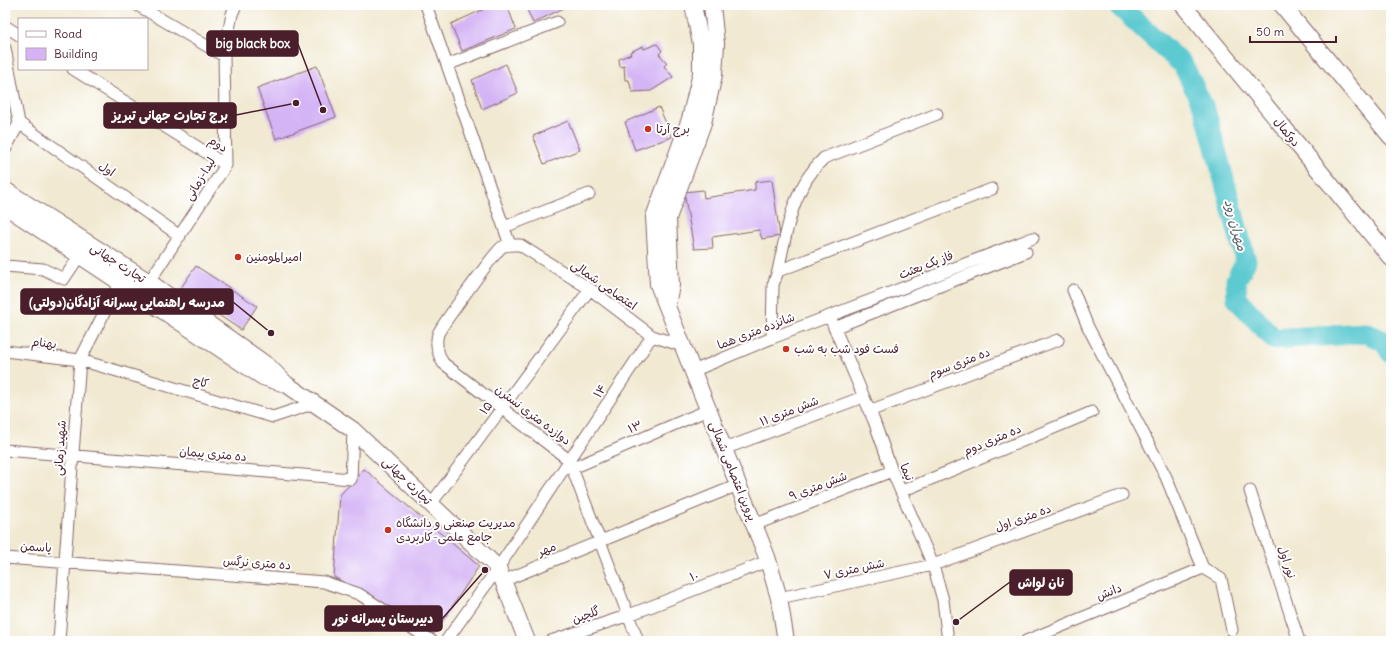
<svg xmlns="http://www.w3.org/2000/svg" width="1396" height="646" viewBox="0 0 1396 646" font-family="Delius,'Playpen Sans Arabic',sans-serif">
  <style>
    .lines { fill: none; stroke-linecap: round; stroke-linejoin: round }
    .river { stroke: #5dcad1; stroke-width: 21 }
    .building { fill: #d4b4f5 }
    .minor-casing { stroke: #846665; stroke-width: 13 }
    .secondary-casing { stroke: #846665; stroke-width: 18 }
    .minor { stroke: #fff; stroke-width: 11 }
    .secondary { stroke: #fff; stroke-width: 16 }
    .poi-dot { fill: #c8321e; stroke: #fff; stroke-width: 1.5 }
    .labels { text-anchor: middle; stroke-width: 4; stroke-linejoin: round; paint-order: stroke }
    .poi-label { font-size: 12px; fill: #4a1f2b; stroke: #fff; text-anchor: start }
    .street-label { font-size: 12px; fill: #4a1f2b; stroke: #fff }
    .water-label { font-size: 13px; font-style: italic; fill: #515b65; stroke: #fff }
    .leader { fill: none; stroke: #4a1f2b; stroke-width: 1.5 }
    .callout-dot { fill: #4a1f2b; stroke: #fff; stroke-width: 1.5 }
    .callout { fill: #4a1f2b; stroke: #4a1f2b; stroke-width: 1.5 }
    .callout-label { font-size: 13px; text-anchor: middle; font-weight: bold; fill: #fff }
  </style>
  <rect width="100%" height="100%" fill="#fff"/>
  <filter id="ink" filterUnits="userSpaceOnUse"><feTurbulence type="fractalNoise" baseFrequency=".025" numOctaves="2"/><feDisplacementMap in="SourceGraphic" scale="8" xChannelSelector="R" yChannelSelector="G"/><feConvolveMatrix kernelMatrix="1 2 1 2 8 2 1 2 1" color-interpolation-filters="sRGB"/></filter>
  <filter id="wash" filterUnits="userSpaceOnUse"><feTurbulence type="fractalNoise" baseFrequency=".012" numOctaves="4" result="noise"/><feDisplacementMap in="SourceGraphic" scale="16" xChannelSelector="R" yChannelSelector="G"/><feGaussianBlur stdDeviation="0.9" result="paint"/><feColorMatrix in="noise" values="0 0 0 0 0 0 0 0 0 0 0 0 0 0 0 0 0 1.4 0 .05"/><feComposite in="paint" operator="in"/></filter>
  <g filter="url(#wash)">
    <rect width="100%" height="100%" fill="#f1e9d1"/>
    <g class="lines">
      <!-- river -->
      <path class="river" d="M1118 5 1183 65 1205 110 1246 261 1236 280 1237 299 1274 339 1366 333 1384 341 1391 353"/>
    </g>
    <g id="blocks">
      <!-- building -->
      <path class="building" d="M493 5H507L516 29 462 51 451 24Z
        M525 5H570L533 23Z
        M657 44 662 51 659 54 667 63 664 66 673 77 651 91 632 92 629 80H625L624 66 620 67 619 59 631 54 630 52 643 46 644 49Z
        M506 64 518 93 482 109 472 80Z
        M317 66 336 117 276 139 257 88Z
        M659 107 672 137 635 150 625 122Z
        M568 121 580 150 544 164 533 136Z
        M772 180 780 236 762 239 759 230 712 237 713 248 694 249 684 192 703 190 704 198 755 190V182Z
        M196 266 257 306 241 330 180 289Z
        M364 469 479 566 434 634 334 577 340 495Z"/>
    </g>
  </g>
  <g filter="url(#ink)">
    <use href="#blocks" fill-opacity="0" stroke="#846665" stroke-width="1"/>
    <g class="lines">
      <defs>
        <path id="minor" d="M137 5 224 56
          M426 5 510 245
          M5 26 19 35
          M5 48 19 123 5 150
          M447 65 557 22
          M73 69 226 165
          M19 123 180 236
          M504 227 589 194
          M5 266 43 269 64 279 80 255
          M778 271C787 230 792 188 824 158L937 114
          M145 288 226 165 224 56 232 14 236 5
          M1073 290 1088 327 1166 477 1203 568 1221 579 1232 630
          M830 317 874 421 892 471 933 565 943 600 948 641
          M834 328 1026 252
          M772 338 773 285 778 271 992 189
          M5 351 80 360 273 417 315 403
          M693 371 772 338 1033 238
          M869 411 1058 340
          M724 449 863 397
          M5 450 351 479 353 430
          M573 468 708 410
          M902 491 1092 412
          M1250 491 1299 641
          M431 504 590 289
          M754 525 892 471
          M5 558 324 582 359 594 432 641
          M503 581 738 485
          M779 598 933 565 1122 495
          M59 641 80 360 123 276
          M446 641 498 568 652 336
          M551 641 629 615 768 561
          M638 641 569 460 443 363C438 354 435 344 438 334 441 326 495 252 502 247 508 244 514 245 520 245L590 289 652 336 683 346
          M1026 641 1203 568"/>
        <path id="secondary" d="M693 5 701 44V73L690 119 654 217 658 284 767 557 779 598 786 641
          M1183 5 1391 258
          M1282 5 1391 137
          M5 190 149 282 268 366 286 384 353 430 498 568 527 641
          M5 206 263 377 282 383
          M667 305 671 285 668 218 703 123 714 75 716 44 712 5"/>
      </defs>
      <!-- minor casing -->
      <use href="#minor" class="minor-casing"/>
      <!-- secondary casing -->
      <use href="#secondary" class="secondary-casing"/>
      <!-- minor -->
      <use href="#minor" class="minor"/>
      <!-- secondary -->
      <use href="#secondary" class="secondary"/>
    </g>
  </g>
  <!-- markers -->
  <g class="poi-dot">
    <circle cx="648" cy="129" r="4"/>
    <circle cx="238" cy="257" r="4"/>
    <circle cx="786" cy="349" r="4"/>
    <circle cx="388" cy="530" r="4"/>
  </g>
  <g class="labels">
    <!-- poi labels -->
    <g class="poi-label">
      <text x="656" y="133">برج آرتا</text>
      <text x="246" y="261">امیرالمومنین</text>
      <text x="794" y="353">فست فود شب به شب</text>
      <text x="396" y="527">مدیریت صنعنی و دانشگاه<tspan x="396" dy="14">جامع علمی-کاربردی</tspan></text>
    </g>
    <!-- street labels -->
    <g class="street-label">
      <text transform="translate(1287 132) rotate(51)" y="4">دوکمال</text>
      <text transform="translate(218 144) rotate(32)" y="4">دوم</text>
      <text transform="translate(107 169) rotate(35)" y="4">اول</text>
      <text transform="translate(200 179) rotate(-59)" y="4">لیدا-زمانی</text>
      <text transform="translate(118 263) rotate(33)" y="4">تجارت جهانی</text>
      <text transform="translate(926 265) rotate(-21)" y="4">فاز یک بعثت</text>
      <text transform="translate(604 285) rotate(35)" y="4">اعتصامی شمالی</text>
      <text transform="translate(756 331) rotate(-21)" y="4">شانزده متری هما</text>
      <text transform="translate(44 343) rotate(6)" y="4">بهنام</text>
      <text transform="translate(959 363) rotate(-21)" y="4">ده متری سوم</text>
      <text transform="translate(201 382) rotate(16)" y="4">کاج</text>
      <text transform="translate(600 391) rotate(-56)" y="4">۱۴</text>
      <text transform="translate(486 408) rotate(-53)" y="4">۱۵</text>
      <text transform="translate(789 411) rotate(-21)" y="4">۱۱ شش متری</text>
      <text transform="translate(533 415) rotate(37)" y="4">دوازده متری نسترن</text>
      <text transform="translate(635 427) rotate(-23)" y="4">۱۳</text>
      <text transform="translate(992 440) rotate(-23)" y="4">ده متری دوم</text>
      <text transform="translate(60 448) rotate(-86)" y="4">شهید زمانی</text>
      <text transform="translate(213 454) rotate(5)" y="4">ده متری پیمان</text>
      <text transform="translate(733 471) rotate(68)" y="4">پروین اعتصامی شمالی</text>
      <text transform="translate(907 472) rotate(66)" y="4">نیما</text>
      <text transform="translate(407 481) rotate(44)" y="4">تجارت جهانی</text>
      <text transform="translate(818 486) rotate(-21)" y="4">۹ شش متری</text>
      <text transform="translate(1023 518) rotate(-20)" y="4">ده متری اول</text>
      <text transform="translate(36 547) rotate(4)" y="4">یاسمن</text>
      <text transform="translate(547 549) rotate(-22)" y="4">مهر</text>
      <text transform="translate(1287 562) rotate(72)" y="4">نور اول</text>
      <text transform="translate(257 563) rotate(4)" y="4">ده متری نرگس</text>
      <text transform="translate(854 569) rotate(-12)" y="4">۷ شش متری</text>
      <text transform="translate(694 576) rotate(-21)" y="4">۱۰</text>
      <text transform="translate(1109 592) rotate(-22)" y="4">دانش</text>
      <text transform="translate(586 615) rotate(-19)" y="4">گلچین</text>
    </g>
    <!-- water labels -->
    <g class="water-label">
      <text transform="translate(1236 225) rotate(75)" y="5">مهران رود</text>
    </g>
  </g>
  <!-- callouts -->
  <path class="leader" d="M323 110L298 44M296 103L236 115M271 333L233 302M956 622L1010 582M485 570L442 619"/>
  <g class="callout-dot">
    <circle cx="323" cy="110" r="4"/>
    <circle cx="296" cy="103" r="4"/>
    <circle cx="271" cy="333" r="4"/>
    <circle cx="956" cy="622" r="4"/>
    <circle cx="485" cy="570" r="4"/>
  </g>
  <g class="callout">
    <rect x="207" y="31" width="91" height="25" rx="4"/>
    <rect x="104" y="103" width="132" height="25" rx="4"/>
    <rect x="21" y="289" width="212" height="25" rx="4"/>
    <rect x="1010" y="570" width="62" height="25" rx="4"/>
    <rect x="325" y="606" width="117" height="25" rx="4"/>
  </g>
  <g class="callout-label">
    <text x="253" y="48">big black box</text>
    <text x="170" y="120">برج تجارت جهانی تبریز</text>
    <text x="127" y="307">مدرسه راهنمایی پسرانه آزادگان(دولتی)</text>
    <text x="1041" y="587">نان لواش</text>
    <text x="383" y="623">دبیرستان پسرانه نور</text>
  </g>
  <!-- margin -->
  <rect width="1396" height="646" fill="none" stroke="#fff" stroke-width="20"/>
  <!-- legend -->
  <rect x="18" y="18" width="130" height="52" fill="#ffffff" stroke="#b7a5aa"/>
  <rect x="26" y="31" width="20" height="6" fill="#ffffff" stroke="#b7a5aa"/>
  <text x="54" y="38" font-size="12" fill="#4a1f2b">Road</text>
  <rect x="26" y="48" width="20" height="12" fill="#d4b4f5" stroke="#b7a5aa"/>
  <text x="54" y="58" font-size="12" fill="#4a1f2b">Building</text>
  <!-- scale -->
  <path d="M1250 36v6h86v-6" fill="none" stroke="#4a1f2b" stroke-width="2"/>
  <text x="1256" y="36" font-size="12" fill="#4a1f2b" stroke="#ffffff" stroke-width="3" paint-order="stroke">50 m</text>
</svg>
